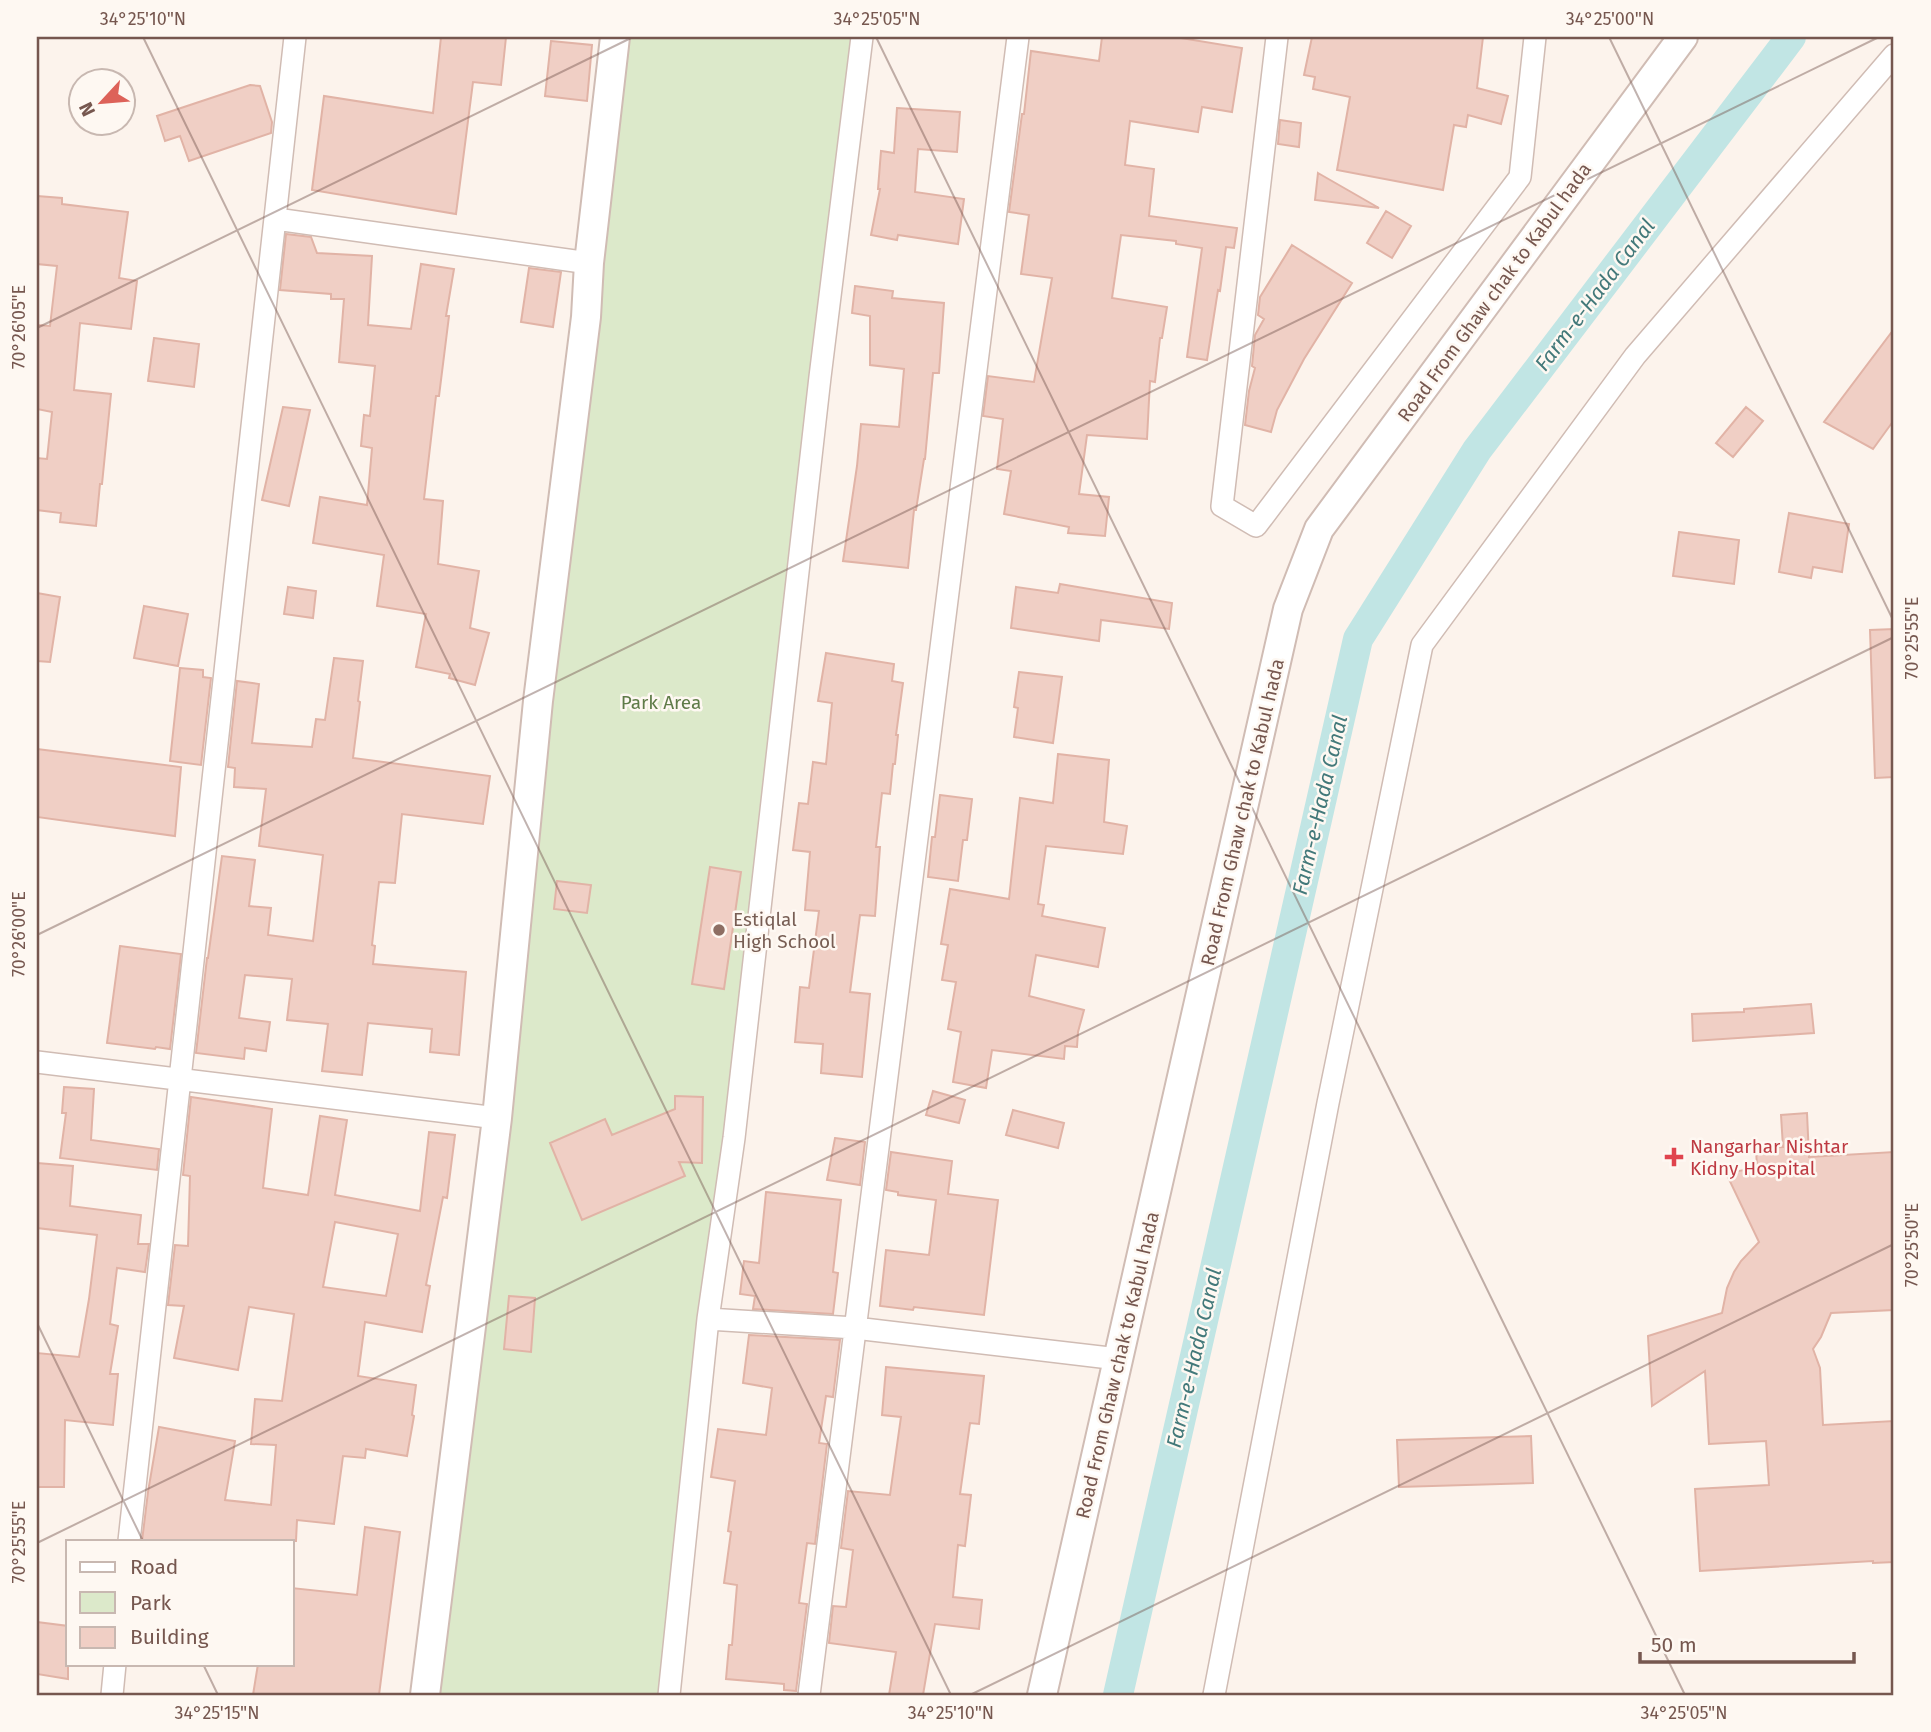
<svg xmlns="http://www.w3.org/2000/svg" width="1931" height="1732" viewBox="0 0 1931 1732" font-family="'Fira Sans',sans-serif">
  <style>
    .green { fill: #dce9ca }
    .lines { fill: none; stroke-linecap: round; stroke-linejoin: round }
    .canal { stroke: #c1e5e4; stroke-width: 30 }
    .building { fill: #f0cfc5; stroke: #e1b3a6; stroke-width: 2; fill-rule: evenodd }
    .minor-casing { stroke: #d0bcb4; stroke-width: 24 }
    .tertiary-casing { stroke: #d0bcb4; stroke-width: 32 }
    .minor { stroke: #fff; stroke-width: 21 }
    .tertiary { stroke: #fff; stroke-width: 28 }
    .ticks { fill: none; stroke: #76574f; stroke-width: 2; stroke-opacity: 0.45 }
    .education-dot { fill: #8d6e63; stroke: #fef8f2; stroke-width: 2.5 }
    .health-dot { fill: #e0444e; stroke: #fef8f2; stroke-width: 2.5 }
    .labels { text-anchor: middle; stroke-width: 5; stroke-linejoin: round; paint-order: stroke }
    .street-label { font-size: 19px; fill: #76574f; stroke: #fef8f2 }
    .park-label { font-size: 19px; fill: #5f7b48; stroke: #fef8f2 }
    .education-label { font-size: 19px; fill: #785e54; stroke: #fef8f2; text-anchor: start }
    .health-label { font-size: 19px; fill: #be3a42; stroke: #fef8f2; text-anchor: start }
    .water-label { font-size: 21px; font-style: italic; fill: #43797a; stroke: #fef8f2 }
    .neatline { fill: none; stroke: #76574f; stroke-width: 2.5 }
    .ticks-label { font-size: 18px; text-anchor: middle; fill: #76574f }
  </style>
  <rect width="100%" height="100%" fill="#fcf3ec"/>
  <!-- green -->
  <path class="green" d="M615 37H862L670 1695H425Z"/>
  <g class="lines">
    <!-- canal -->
    <path class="canal" d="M1118 1695 1358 639 1477 450 1791 37"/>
  </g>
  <!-- building -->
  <path class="building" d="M441 37H506L501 85 473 82 456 214 312 190 324 96 433 113Z
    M1102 37H1175L1242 48 1232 112 1202 107 1198 132 1130 121 1125 165 1154 169 1149 216 1237 228 1234 248 1226 247 1220 291 1218 290 1207 360 1187 357 1202 248 1176 244V241L1121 235 1112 298 1167 307 1162 338H1160L1155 382 1150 381 1147 439 1087 435 1079 494 1109 497 1105 536 1068 533 1069 527 1004 514 1011 471 997 469 1003 419 983 416 988 376 1034 382 1052 278 1021 274 1029 215 1009 212 1022 114H1024L1031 51 1099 61Z
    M1312 37H1483L1477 88 1508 96 1501 124 1468 115 1466 127 1454 125 1443 190 1337 170 1350 97 1313 89 1315 77 1304 75Z
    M551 41 592 45 587 101 545 96Z
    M250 85 260 86 272 122 271 133 189 161 180 136 165 141 157 116Z
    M897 108 960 112 957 152 918 149 915 192 964 199 958 244 898 235 897 240 871 235 880 189H878L881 151 894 153Z
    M1280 120 1301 123 1299 147 1278 144Z
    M1318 173 1379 208 1315 200Z
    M37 196 62 198V204L128 212 119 278 137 281 131 329 80 323 74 390 111 394 102 484H100L96 526 60 522 61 513 37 510V458L47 459 52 412 37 409V325L50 326 57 266 37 264Z
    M1386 211 1411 226 1392 258 1367 243Z
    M286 234 311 237 317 253 372 256 368 325 411 329 421 264 454 269 446 316H449L439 396H436L424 499 443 501 438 564 479 571 470 628 489 633 475 685 449 678 450 674 416 667 426 614 377 606 384 555 313 543 320 497 367 505 372 448 361 446 364 415 370 416 375 366 339 362 344 299H331V294L280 290Z
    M1292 245 1352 283 1304 359 1277 410 1271 432 1245 425 1249 391 1255 368 1252 366 1255 335 1264 319 1258 315 1260 297Z
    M529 268 561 272 553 327 521 322Z
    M855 286 893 291 892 298 944 303 939 373H933L925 459H924L916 510H914L908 568 843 561 857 466 861 424 899 427 904 369 870 365V316L852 313Z
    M1894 329V420L1873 449 1824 422Z
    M154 338 199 344 194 387 148 381Z
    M283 407 310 410 289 506 262 500Z
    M1746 407 1763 421 1733 457 1716 443Z
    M1789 513 1849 524 1842 572 1813 567 1811 578 1779 572Z
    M1679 532 1739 540 1734 584 1673 576Z
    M1060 584 1172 603 1169 629 1101 620 1099 641 1011 628 1016 587 1058 593Z
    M288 587 316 591 313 618 284 614Z
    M37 593 60 597 50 662 37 661Z
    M144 606 188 614 178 666 134 658Z
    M1894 629V777L1875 778 1870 630Z
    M826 653 894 664 892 681 903 683 896 735H898L895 764H893L890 794 882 793 876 847H880L875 916 860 915 850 992 870 994 862 1077 821 1073 823 1044 795 1042 800 987 809 988 819 911 805 910 810 852 793 850 799 803 808 804 813 762 826 764 832 703 818 701Z
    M334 658 363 661 358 701 360 702 353 758 490 776 483 824 402 814 395 883 379 882 372 945 375 946 373 964 466 972 459 1055 430 1052 432 1029 368 1023 362 1075 322 1071 328 1024 287 1020 292 979 245 975 239 1018 270 1022 266 1051 245 1048 244 1059 196 1053 207 958H208L222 856 255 860 249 906 271 908 268 935 313 941 323 855 259 846 266 789 234 787 235 768 228 767 237 681 259 684 252 743 312 747 316 719 325 720Z
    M180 668 203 670V677L211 678 201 765 170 761Z
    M1019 672 1062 677 1053 743 1014 737 1018 708 1014 707Z
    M37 749 181 767 175 836 37 817Z
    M1058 754 1109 760 1104 822 1127 826 1123 854 1046 846 1038 904 1044 905 1042 916 1105 928 1098 967 1036 955 1029 996 1084 1010 1078 1032 1077 1047 1065 1046 1064 1059 992 1050 986 1088 953 1082 961 1032 948 1029 956 982 942 980 948 945 941 944 950 889 1009 899 1020 798 1053 803Z
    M940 795 972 799 967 840H963L958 881 928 877 932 837H935Z
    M710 867 741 872 724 989 692 984Z
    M557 881 591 885 587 913 554 909Z
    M120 946 181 954 170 1049 156 1047 155 1049 107 1043Z
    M1811 1004 1814 1033 1693 1041 1692 1014 1744 1012V1009Z
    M64 1087 94 1089 91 1140 159 1149 157 1170 60 1158 66 1113H62Z
    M933 1091 965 1100 959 1123 926 1115Z
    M675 1096 703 1097 702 1163 679 1162 685 1176 582 1220 550 1143 605 1119 612 1135 675 1109Z
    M191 1097 272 1109 263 1188 308 1195 320 1116 347 1120 335 1195 420 1211 429 1132 455 1135 447 1198 443 1197 426 1285 430 1286 422 1332 365 1322 358 1376 416 1385 412 1415 414 1416 407 1456 366 1449 365 1458 343 1456 334 1524 297 1520 296 1541H142L148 1492 159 1427 235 1441 225 1500 271 1505 276 1445 251 1444 255 1399 282 1401 294 1314 249 1307 238 1370 174 1358 184 1306 168 1305 175 1245 188 1246 190 1176 183 1175ZM335 1222 398 1234 386 1296 323 1287Z
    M1013 1110 1064 1123 1058 1148 1006 1135Z
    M1807 1113 1809 1157 1894 1152V1310L1831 1313 1821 1337 1813 1349 1820 1368 1823 1425 1894 1421V1562L1873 1563V1561L1700 1571 1695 1489 1769 1485 1766 1441 1709 1444 1705 1371 1652 1406 1648 1336 1722 1313 1727 1288 1734 1272 1741 1261 1759 1242 1726 1173 1757 1168 1756 1149 1783 1147 1781 1115Z
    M835 1138 865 1142 860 1185 827 1180Z
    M891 1152 952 1161 948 1194 998 1200 984 1315 914 1307 913 1310 880 1306 886 1250 929 1255 936 1200 898 1195V1192L886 1190Z
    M37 1163 73 1166 70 1206 141 1215 138 1244H149L145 1272 117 1268 110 1324 118 1326 110 1374H118L113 1425 65 1420 64 1487H37V1353L79 1357 89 1299 97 1235 37 1228Z
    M766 1192 841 1200 833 1272 838 1273 833 1314 753 1309 755 1296 740 1294 744 1261 759 1263Z
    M509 1296 535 1298 531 1352 504 1349Z
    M749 1335 840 1340 833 1397 826 1396 819 1443 827 1444 815 1544 807 1543 799 1603 807 1604 796 1691 784 1690V1684L726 1679 729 1645H732L737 1585 724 1583 731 1532 728 1531 735 1481 711 1477 718 1429 766 1435 772 1388 743 1383Z
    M886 1367 984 1376 979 1424 970 1423 960 1494 971 1495 965 1546 958 1545 953 1597 982 1600 979 1629 935 1624 923 1695H889L896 1652 829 1643 833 1606 846 1607 853 1550 841 1548 848 1491 890 1495 901 1417 882 1415Z
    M1531 1436 1533 1483 1399 1487 1397 1440Z
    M365 1527 400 1532 379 1695H253L258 1664H292V1588L357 1595Z
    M37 1622 68 1626V1679L37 1674Z"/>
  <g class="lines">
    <defs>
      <path id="minor" d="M1277 37 1222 506 1256 526 1520 177 1535 37
        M276 219 589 263
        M37 1062 497 1118
        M708 1319 855 1328 1118 1359
        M129 1541 295 37
        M112 1695 115 1664
        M669 1695 708 1319 734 1138 820 377 862 37
        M809 1695 1018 37
        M1214 1695 1328 1103 1422 645 1635 356 1894 55"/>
      <path id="tertiary" d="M425 1695 497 1118 538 701 586 317 589 263 615 37
        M1042 1695 1288 609 1319 529 1683 37"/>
    </defs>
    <!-- minor casing -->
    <use href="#minor" class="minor-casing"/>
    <!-- tertiary casing -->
    <use href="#tertiary" class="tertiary-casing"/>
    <!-- minor -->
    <use href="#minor" class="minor"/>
    <!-- tertiary -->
    <use href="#tertiary" class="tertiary"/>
  </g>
  <!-- ticks -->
  <path class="ticks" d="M143 37 951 1695M876 37 1685 1695M1609 37 1894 622M37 328 633 37M37 935 1879 37M37 1323 143 1541M37 1543 1894 637M203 1664 218 1695M970 1695 1894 1244"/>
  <!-- markers -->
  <circle class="education-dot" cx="719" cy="930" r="7"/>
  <path class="health-dot" d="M1670.5 1146.5h7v7h7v7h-7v7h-7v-7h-7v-7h7z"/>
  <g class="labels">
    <!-- street labels -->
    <g class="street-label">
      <text transform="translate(1494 292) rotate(-54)" y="7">Road From Ghaw chak to Kabul hada</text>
      <text transform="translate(1242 812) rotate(-77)" y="7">Road From Ghaw chak to Kabul hada</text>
      <text transform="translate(1117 1365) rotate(-77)" y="7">Road From Ghaw chak to Kabul hada</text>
    </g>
    <!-- park labels -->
    <g class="park-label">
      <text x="661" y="709">Park Area</text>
    </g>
    <!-- education labels -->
    <g class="education-label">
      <text x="733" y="926">Estiqlal<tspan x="733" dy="22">High School</tspan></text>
    </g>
    <!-- health labels -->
    <g class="health-label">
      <text x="1690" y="1153">Nangarhar Nishtar<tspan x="1690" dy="22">Kidny Hospital</tspan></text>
    </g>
    <!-- water labels -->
    <g class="water-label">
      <text transform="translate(1595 295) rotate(-53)" y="7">Farm-e-Hada Canal</text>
      <text transform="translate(1320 805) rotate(-77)" y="7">Farm-e-Hada Canal</text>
      <text transform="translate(1194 1358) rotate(-77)" y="7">Farm-e-Hada Canal</text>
    </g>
  </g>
  <!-- border -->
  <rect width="1931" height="1732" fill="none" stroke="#fef8f2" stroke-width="77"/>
  <!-- legend -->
  <rect x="66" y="1540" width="228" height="126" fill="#fef8f2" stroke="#c8b8b1" stroke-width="2"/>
  <rect x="80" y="1562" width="35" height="10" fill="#ffffff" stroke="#c8b8b1" stroke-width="2"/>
  <text x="130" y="1574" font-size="21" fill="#76574f">Road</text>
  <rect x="80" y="1592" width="35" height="21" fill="#dce9ca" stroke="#c8b8b1" stroke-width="2"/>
  <text x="130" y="1610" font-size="21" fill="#76574f">Park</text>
  <rect x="80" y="1627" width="35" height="21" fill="#f0cfc5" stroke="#c8b8b1" stroke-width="2"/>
  <text x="130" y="1644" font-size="21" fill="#76574f">Building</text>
  <!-- north arrow -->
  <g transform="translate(102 102) rotate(244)"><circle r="33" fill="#fef8f2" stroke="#c8b8b1" stroke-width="2"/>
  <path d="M0-5L12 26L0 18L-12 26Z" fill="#dd6259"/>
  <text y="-10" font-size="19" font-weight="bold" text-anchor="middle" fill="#76574f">N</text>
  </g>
  <!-- scale -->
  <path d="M1640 1652v10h214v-10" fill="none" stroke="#76574f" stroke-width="3.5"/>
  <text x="1651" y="1652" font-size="21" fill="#76574f" stroke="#fef8f2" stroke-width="5" paint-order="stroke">50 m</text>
  <rect x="38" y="38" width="1854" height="1656" class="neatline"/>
  <g class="ticks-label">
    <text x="143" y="25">34°25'10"N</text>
    <text x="877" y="25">34°25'05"N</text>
    <text x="1610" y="25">34°25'00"N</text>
    <text transform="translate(19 327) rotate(-90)" y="6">70°26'05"E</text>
    <text transform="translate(1912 638) rotate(-90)" y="6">70°25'55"E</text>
    <text transform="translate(19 934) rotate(-90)" y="6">70°26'00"E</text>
    <text transform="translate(1912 1245) rotate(-90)" y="6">70°25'50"E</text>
    <text transform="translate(19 1542) rotate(-90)" y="6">70°25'55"E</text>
    <text x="217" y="1719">34°25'15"N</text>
    <text x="951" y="1719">34°25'10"N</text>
    <text x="1684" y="1719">34°25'05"N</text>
  </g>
</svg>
